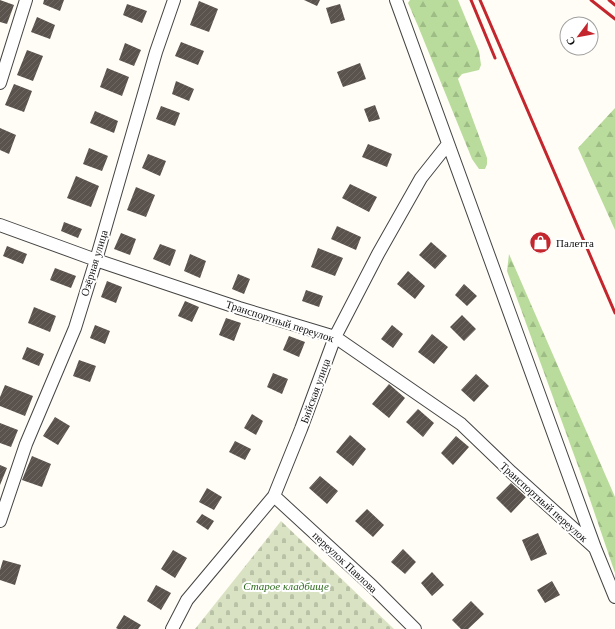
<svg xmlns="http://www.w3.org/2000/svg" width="615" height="629" viewBox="0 0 615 629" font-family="Georgia,serif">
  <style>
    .forest { fill: url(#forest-firs) }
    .cemetery { fill: url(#cemetery-stones) }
    .building { fill: url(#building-hatch) }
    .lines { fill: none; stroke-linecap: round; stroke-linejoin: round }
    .minor-casing { stroke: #444; stroke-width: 14 }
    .minor { stroke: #fff; stroke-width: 12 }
    .rail { stroke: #c4262e; stroke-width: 3 }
    .labels { text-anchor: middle; stroke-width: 4; stroke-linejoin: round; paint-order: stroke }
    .poi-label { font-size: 11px; fill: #111; stroke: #fff; text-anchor: start }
    .street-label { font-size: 11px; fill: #111; stroke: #fff }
    .park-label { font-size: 11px; font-style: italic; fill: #2f6b1f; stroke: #fff }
  </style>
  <defs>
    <pattern id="forest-firs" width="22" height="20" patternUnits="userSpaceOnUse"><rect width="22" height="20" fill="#b9dc9c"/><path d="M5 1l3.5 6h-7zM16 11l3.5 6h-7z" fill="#9ebc85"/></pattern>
    <pattern id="cemetery-stones" width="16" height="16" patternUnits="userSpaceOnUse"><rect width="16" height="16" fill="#d9e3c4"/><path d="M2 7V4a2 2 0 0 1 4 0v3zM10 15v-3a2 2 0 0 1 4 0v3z" fill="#b9c2a7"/></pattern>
    <pattern id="building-hatch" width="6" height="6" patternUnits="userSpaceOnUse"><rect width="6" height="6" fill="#5a524d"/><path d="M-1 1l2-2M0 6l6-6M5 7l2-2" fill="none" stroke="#6d6662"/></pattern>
  </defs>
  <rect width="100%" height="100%" fill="#fffdf5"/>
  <!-- forest -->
  <path class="forest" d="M410 0H458L479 51 481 65 479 70 462 74 458 79 487 158V164L485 169H479L472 159 418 26 408 3Z
    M615 108V230L578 148Z
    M509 254 615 497V573L585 485 507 271Z"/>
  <!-- cemetery -->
  <path class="cemetery" d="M281 521 394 629H195Z"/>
  <!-- building -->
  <path class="building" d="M0 0 14 5 7 24 0 22Z
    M44 0H64L60 11 43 4Z
    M304 0H320L317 6Z
    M199 1 218 9 209 32 190 25Z
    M127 4 147 11 142 23 123 15Z
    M340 4 345 20 331 24 326 8Z
    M37 17 55 25 50 39 31 32Z
    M181 42 204 51 198 65 175 56Z
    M125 43 141 50 134 66 119 60Z
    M27 50 43 56 33 81 17 75Z
    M360 63 366 79 343 87 337 72Z
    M107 68 129 77 122 96 100 87Z
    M176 81 194 89 189 101 172 94Z
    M14 84 32 91 24 112 5 105Z
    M375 105 380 119 369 122 364 109Z
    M161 106 180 113 175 126 156 119Z
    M95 111 118 121 114 133 90 123Z
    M0 128 16 135 9 154 0 150Z
    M368 144 392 154 387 167 362 157Z
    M89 148 108 156 102 171 83 164Z
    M148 154 166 161 160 176 142 168Z
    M76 176 99 186 91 207 67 198Z
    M350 184 377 197 369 212 342 198Z
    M136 187 155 195 146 217 127 210Z
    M64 222 82 229 78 238 61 231Z
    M337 226 361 237 356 250 331 239Z
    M121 233 136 239 130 255 114 249Z
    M431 242 447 256 435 269 419 255Z
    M160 244 176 250 170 266 153 259Z
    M7 246 27 254 23 264 3 256Z
    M318 248 343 258 335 276 311 267Z
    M190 254 206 261 200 278 184 271Z
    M55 268 76 276 71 288 50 280Z
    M408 271 425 286 415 299 397 284Z
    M238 274 250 279 244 294 232 289Z
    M107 281 122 287 116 303 101 297Z
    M464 284 477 296 467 306 455 295Z
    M306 290 323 296 319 307 302 301Z
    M185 301 199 307 192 322 178 316Z
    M34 307 56 316 50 332 28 323Z
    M462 315 476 329 464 341 450 327Z
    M226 318 241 323 234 341 219 335Z
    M95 325 110 331 105 344 90 338Z
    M392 325 403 334 393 348 381 339Z
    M432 334 448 347 434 364 418 352Z
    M289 336 305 342 299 357 283 350Z
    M27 347 44 354 39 366 22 359Z
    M79 360 96 366 90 382 73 376Z
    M273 373 288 379 282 394 267 387Z
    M476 374 489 386 474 402 461 390Z
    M389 384 405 398 389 418 372 404Z
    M5 385 33 396 25 416 0 406V397Z
    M418 409 434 423 423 437 406 422Z
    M252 414 263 421 256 435 244 428Z
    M55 417 70 426 58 445 43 436Z
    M0 423 18 430 11 447 0 443Z
    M350 435 366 449 353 466 336 452Z
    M456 436 469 447 453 465 441 453Z
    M235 441 251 449 245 460 229 452Z
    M32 456 51 464 42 487 22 480Z
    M0 465 7 468 0 485Z
    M320 476 338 491 327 504 309 488Z
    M511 483 526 497 511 513 496 498Z
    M207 488 222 497 214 510 199 502Z
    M367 509 384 525 373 537 355 521Z
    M202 514 214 521 208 530 196 522Z
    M538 533 547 554 531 561 522 540Z
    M403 549 416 562 405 574 391 562Z
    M173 550 187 558 175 578 161 569Z
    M3 560 21 565 15 585 0 580V570Z
    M432 572 444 585 432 596 421 583Z
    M552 581 560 595 545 603 537 590Z
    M156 585 171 593 161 610 147 601Z
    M471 601 484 614 468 629H461L452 620Z
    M124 615 141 625 138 629H118L116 628Z"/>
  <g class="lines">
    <defs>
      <path id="minor" d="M396 0 595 548 615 597
        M0 83 26 0
        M0 225 96 260 239 308 335 337 461 424 511 472 595 548
        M274 496 372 586 415 629
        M0 521 26 444 75 328 96 260 156 52 174 0
        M172 629 187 600 274 496 301 429 335 337 378 254 421 178 448 144"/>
    </defs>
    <!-- minor casing -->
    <use href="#minor" class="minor-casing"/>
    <!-- minor -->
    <use href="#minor" class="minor"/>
    <!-- rail -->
    <path class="rail" d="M471 0 495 58
      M480 0 615 313
      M591 0 615 19
      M609 0 615 5"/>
  </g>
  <!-- icons -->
  <defs>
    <symbol id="shop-disc" viewBox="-11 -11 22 22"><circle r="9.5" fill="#c4262e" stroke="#fff"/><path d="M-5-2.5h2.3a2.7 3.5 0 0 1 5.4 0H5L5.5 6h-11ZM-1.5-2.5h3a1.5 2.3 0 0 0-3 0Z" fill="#fff"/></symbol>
  </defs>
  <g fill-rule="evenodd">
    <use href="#shop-disc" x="528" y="230" width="25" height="25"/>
  </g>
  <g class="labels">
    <!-- poi labels -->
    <g class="poi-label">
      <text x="556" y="247">Палетта</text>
    </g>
    <!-- street labels -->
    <g class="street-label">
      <text transform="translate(94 263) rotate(-73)" y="4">Озёрная улица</text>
      <text transform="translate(280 321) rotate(18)" y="4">Транспортный переулок</text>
      <text transform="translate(315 391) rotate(-70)" y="4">Бийская улица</text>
      <text transform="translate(544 502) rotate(42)" y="4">Транспортный переулок</text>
      <text transform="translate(345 562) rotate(43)" y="4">переулок Павлова</text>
    </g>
    <!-- park labels -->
    <g class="park-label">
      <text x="286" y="590">Старое кладбище</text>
    </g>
  </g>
  <!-- north arrow -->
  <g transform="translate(579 36) rotate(238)"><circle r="19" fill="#ffffff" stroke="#a0a0a0"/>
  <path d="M0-3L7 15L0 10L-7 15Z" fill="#c4262e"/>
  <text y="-6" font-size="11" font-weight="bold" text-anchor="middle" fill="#111111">С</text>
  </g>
</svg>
